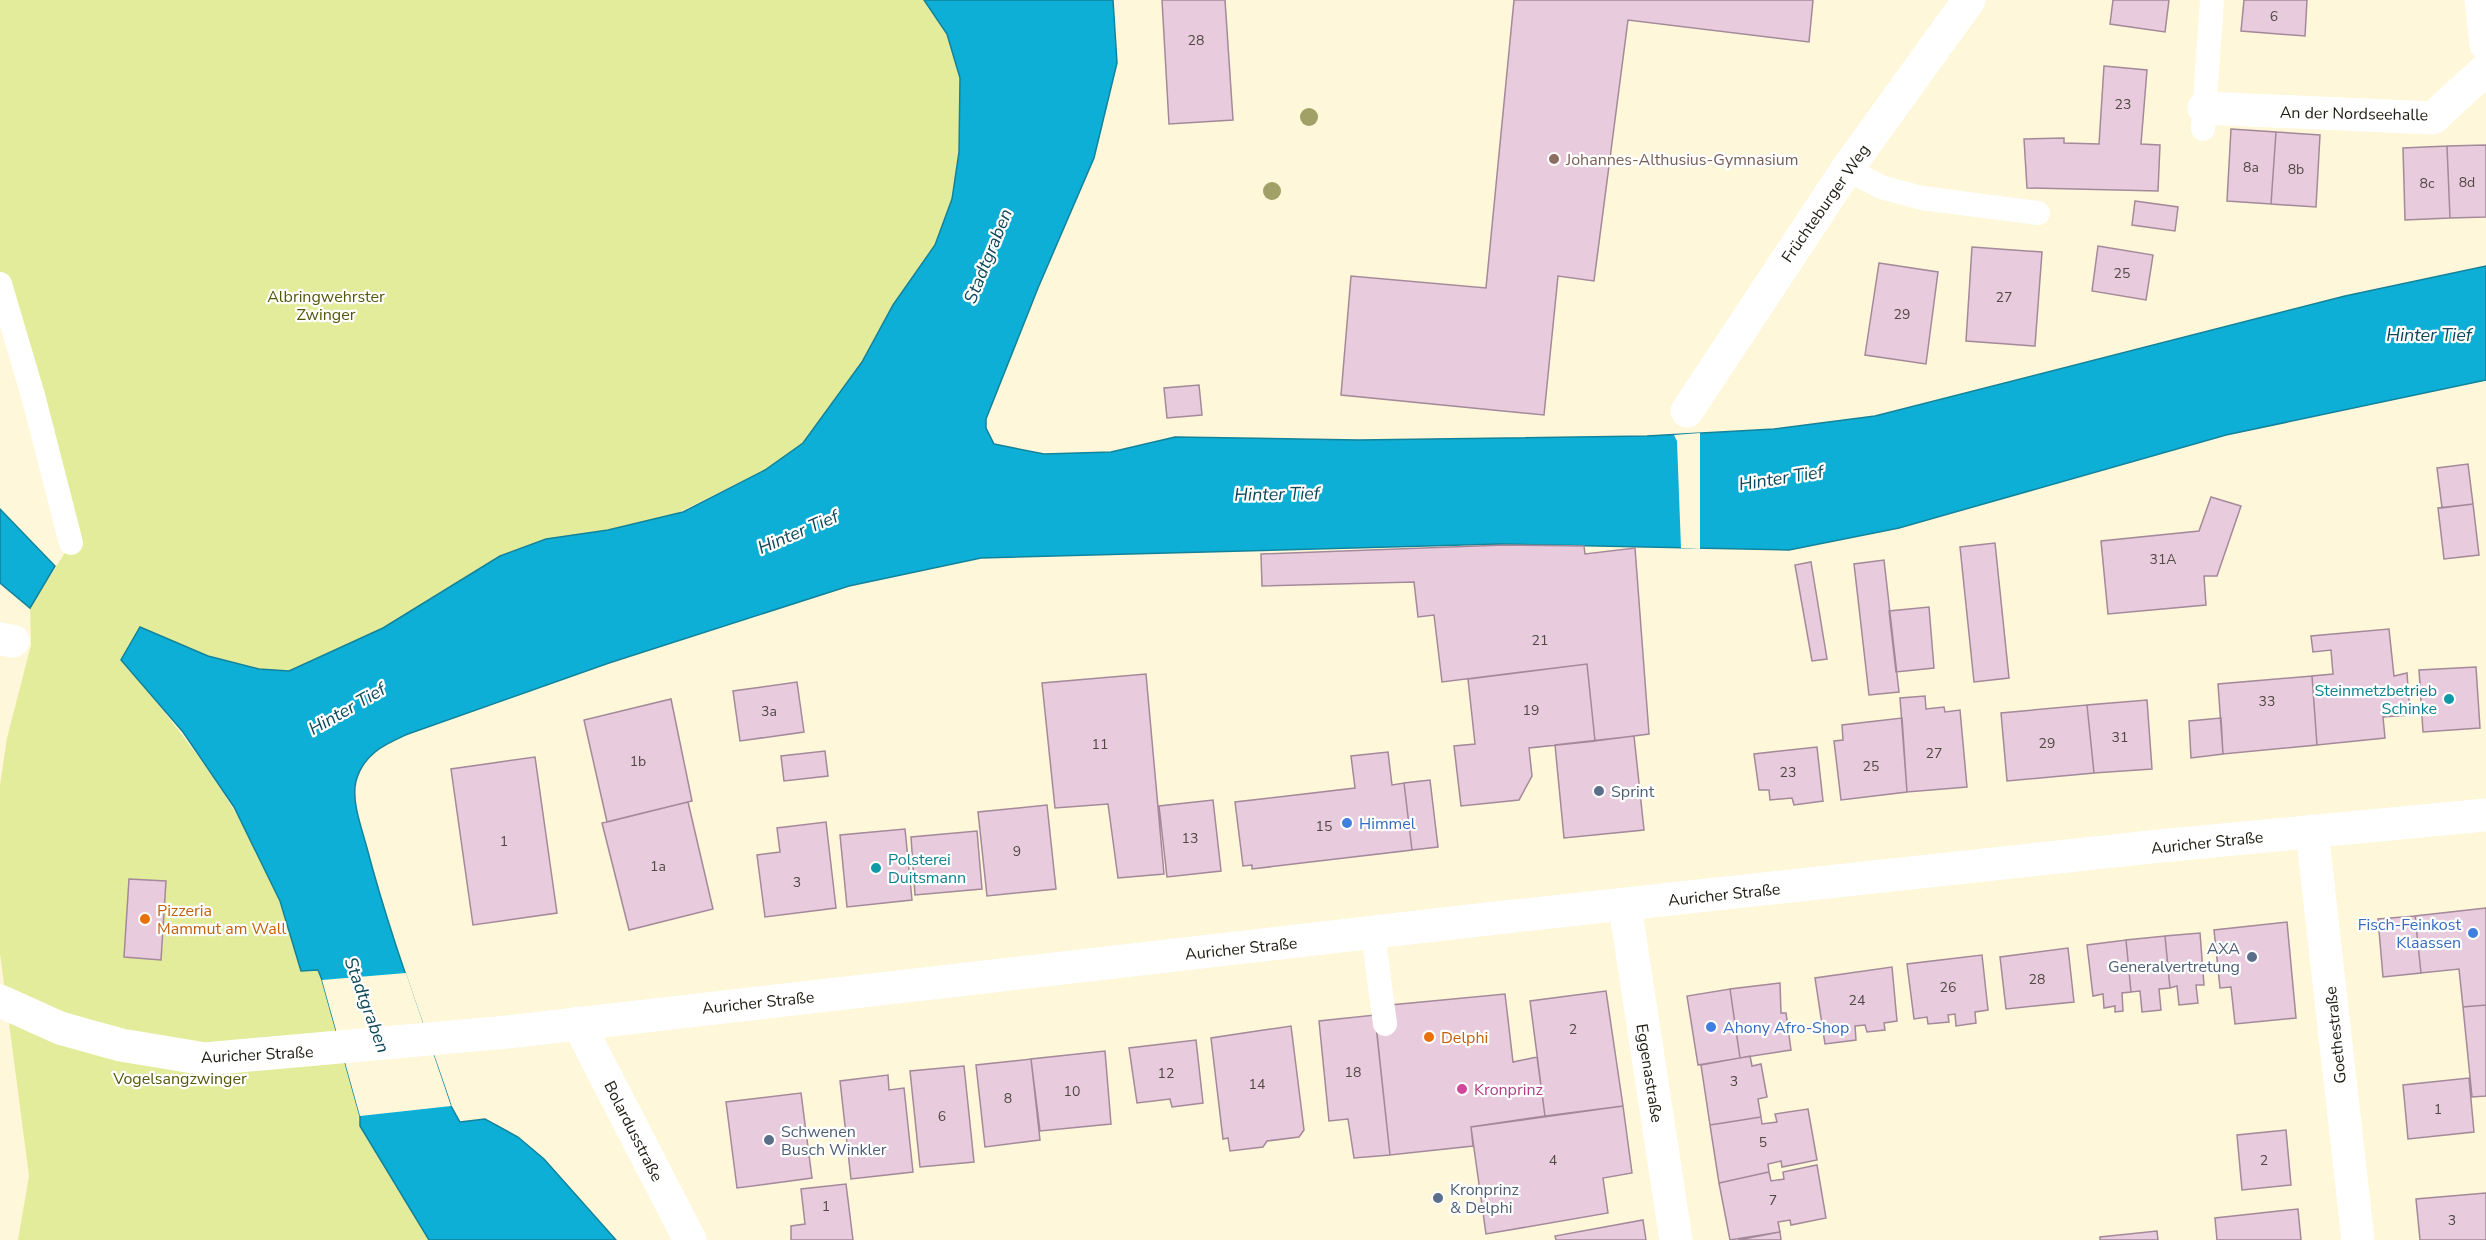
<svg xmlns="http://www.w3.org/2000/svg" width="2486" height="1240" viewBox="0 0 2486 1240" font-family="'Nunito Sans',sans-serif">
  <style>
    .green { fill: #e3ec9b }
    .water { fill: #0dafd6; stroke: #12839b; stroke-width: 1.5 }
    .pier { fill: #fff7d9 }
    .building { fill: #e8ccdd; stroke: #a4899a; stroke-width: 1.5 }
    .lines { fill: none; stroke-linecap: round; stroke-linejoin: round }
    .service { stroke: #fff; stroke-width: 24 }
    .minor { stroke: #fff; stroke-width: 33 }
    .tertiary { stroke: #fff; stroke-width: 33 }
    .tree { fill: #a1a067 }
    .education-dot { fill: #8d6e63; stroke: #fff; stroke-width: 2 }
    .culture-dot { fill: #0f9aa8; stroke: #fff; stroke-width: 2 }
    .service-dot { fill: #5c6f8a; stroke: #fff; stroke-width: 2 }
    .shop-dot { fill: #3f7fe0; stroke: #fff; stroke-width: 2 }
    .food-dot { fill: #e8710a; stroke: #fff; stroke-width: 2 }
    .hotel-dot { fill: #d1479c; stroke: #fff; stroke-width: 2 }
    .labels { text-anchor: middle; stroke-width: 4.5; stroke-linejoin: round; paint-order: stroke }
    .number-label { font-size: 14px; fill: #514844 }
    .street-label { font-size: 16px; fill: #1f1c11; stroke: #fff }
    .education-label { font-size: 16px; fill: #785e54; stroke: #fff; text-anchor: start }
    .park-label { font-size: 16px; fill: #54580a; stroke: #fff }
    .culture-label { font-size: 16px; fill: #0d838f; stroke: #fff; text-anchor: end }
    .service-label { font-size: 16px; fill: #4e5e75; stroke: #fff; text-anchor: start }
    .shop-label { font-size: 16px; fill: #366cbe; stroke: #fff; text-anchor: start }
    .food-label { font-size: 16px; fill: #c56008; stroke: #fff; text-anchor: start }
    .hotel-label { font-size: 16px; fill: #b23c85; stroke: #fff; text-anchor: start }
    .water-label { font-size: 18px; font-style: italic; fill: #0f4959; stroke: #fff }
  </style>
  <rect width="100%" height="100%" fill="#fff7d9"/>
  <!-- green -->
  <path class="green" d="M0 0H924L947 34 960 78 959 152 952 199 935 245 893 305 862 362 803 443 765 470 665 519 500 556 383 628 289 671 259 669 208 656 140 627 121 660C186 736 241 807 280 900 289 923 294 948 301 971L318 970 322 980 360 1116V1126L429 1240H18L29 1176 0 954V785L7 738 31 645 30 608 71 543 0 284Z"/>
  <!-- water -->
  <path class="water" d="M924 0H1113L1117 63 1094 158 1038 288 986 419V428L994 444 1044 454 1111 452 1175 437 1358 440 1647 436 1774 429 1875 416 2345 296 2486 266V380L2226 435 1899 528 1789 550 1500 544 981 558 849 586 609 663 408 734C384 745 364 753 356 781 351 801 362 829 367 848 390 936 422 1020 451 1106L460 1122 485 1119 518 1137 544 1159 616 1240H429L360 1126V1116L322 980 318 970 301 971 280 901 234 807 183 732 121 660 140 627 208 656 259 669 289 671 383 628 500 556 546 539 608 530 683 512 765 470 803 443 862 362 893 305 935 245 952 199 959 152 960 78 947 34Z
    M0 509 55 566 30 608 0 583Z"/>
  <!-- pier -->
  <path class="pier" d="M1700 433V549L1681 548 1677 441 1674 435Z
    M406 973 451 1106 360 1116 322 980Z"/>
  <!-- building -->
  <path class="building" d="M1162 0H1225L1233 120 1169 124Z
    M1514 0H1813L1809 42 1628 20 1594 281 1558 276 1544 415 1341 395 1351 276 1486 288Z
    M2113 0H2169L2165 32 2110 24Z
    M2244 0H2307L2305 36 2241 31Z
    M2104 66 2147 70 2141 144 2160 145 2158 191 2027 188 2024 139 2064 138V143L2099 144Z
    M2231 129 2276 132 2271 204 2227 201Z
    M2276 132 2320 135 2316 207 2271 204Z
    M2486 145V217L2450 218 2447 146Z
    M2447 146 2450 218 2405 220 2403 148Z
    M2135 201 2178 207 2175 231 2132 225Z
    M2098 246 2153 255 2146 300 2092 291Z
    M1972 247 2042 252 2035 346 1966 341Z
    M1879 263 1938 272 1926 364 1865 355Z
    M1199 385 1202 415 1167 418 1164 388Z
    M2468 464 2473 504 2442 508 2437 468Z
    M2211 497 2241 506 2217 576H2204L2206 605 2108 614 2101 541 2199 531Z
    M2473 504 2479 555 2444 559 2438 508Z
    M1995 543 2009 678 1974 682 1960 547Z
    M1504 545 1584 546 1585 554 1635 548 1649 734 1595 741 1587 664 1442 682 1434 615 1418 617 1414 582 1262 586 1261 554Z
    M1884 560 1899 692 1869 695 1854 564Z
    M1811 562 1827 659 1812 661 1795 565Z
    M1929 607 1934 668 1896 672 1889 611Z
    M2389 629 2394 676 2407 673 2410 715 2383 717 2385 738 2317 745 2312 676 2333 674 2331 650 2313 652 2311 636Z
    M1587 664 1595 741 1529 748 1532 776 1519 800 1461 806 1454 746 1475 744 1468 679Z
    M2476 667 2480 728 2423 732 2419 670Z
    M1146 674 1164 874 1118 878 1108 804 1055 808 1042 683Z
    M2312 676 2317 745 2223 754 2218 684Z
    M797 682 804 732 740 741 733 691Z
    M1925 696 1926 709 1944 707 1945 712 1960 710 1967 787 1907 792 1900 698Z
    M671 699 692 801 607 822 584 720Z
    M2147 700 2152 769 2094 773 2087 705Z
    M2087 705 2094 773 2007 781 2001 713Z
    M1902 718 1907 792 1841 800 1834 741 1843 740 1842 725Z
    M2221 718 2223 754 2191 758 2189 721Z
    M1634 736 1644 830 1564 838 1555 745Z
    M1817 747 1823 801 1794 805 1792 798 1770 800 1769 790H1759L1754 754Z
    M825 751 828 776 784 781 781 756Z
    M1388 752 1392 785 1404 783 1412 850 1252 869V865L1243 866 1235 802 1355 788 1351 756Z
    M535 757 557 913 473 925 451 769Z
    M1430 780 1438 847 1412 850 1404 783Z
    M1213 800 1221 871 1167 877 1159 806Z
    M688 802 713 909 629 930 602 823Z
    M1047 805 1056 889 987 896 978 812Z
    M826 822 836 908 765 917 757 855 780 852 777 828Z
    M905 829 912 900 847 907 840 835Z
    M977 831 982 889 915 895 911 837Z
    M129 879 166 881 161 960 124 957Z
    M2486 908V1005L2463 1007 2459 969 2421 973 2415 916Z
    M2415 916 2421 973 2383 977 2378 919Z
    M2287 922 2296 1018 2235 1024 2231 987 2220 988 2214 930Z
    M2200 933 2204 985H2196L2198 1003 2179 1005 2177 986 2170 988 2165 936Z
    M2165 936 2170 988 2159 989 2161 1010 2142 1012 2140 991 2131 992 2126 940Z
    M2126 940 2131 992 2122 993 2123 1011 2115 1012V1006L2104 1008 2103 994 2093 996 2087 945Z
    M2068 948 2074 1002 2006 1009 2000 957Z
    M1982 955 1988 1010 1975 1012 1976 1023 1956 1026 1955 1014 1948 1015 1949 1022 1928 1024 1927 1017 1914 1019 1907 964Z
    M1892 967 1897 1021 1884 1023 1885 1030 1867 1032 1865 1025 1855 1026 1856 1040 1825 1044 1815 978Z
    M1780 983 1781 1013H1786L1791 1050 1740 1058 1730 989Z
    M1730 989 1740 1058 1698 1065 1687 996Z
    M1606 991 1623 1106 1545 1116 1530 1001Z
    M1505 994 1513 1062 1537 1057 1545 1116 1471 1127 1473 1146 1390 1155 1376 1026 1390 1005Z
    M2486 1005V1096L2472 1097 2463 1007Z
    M1375 1015 1390 1155 1354 1158 1348 1119 1329 1121 1319 1021Z
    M1291 1026 1304 1130 1299 1137 1267 1141 1263 1147 1230 1151 1228 1138 1223 1139 1211 1038Z
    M1196 1040 1203 1103 1172 1107 1170 1099 1137 1103 1129 1048Z
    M1105 1051 1111 1124 1040 1131 1031 1059Z
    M1750 1056 1752 1066 1761 1064 1767 1097 1758 1099 1761 1117 1710 1125 1701 1065Z
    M1031 1059 1040 1140 985 1147 976 1065Z
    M964 1066 974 1162 920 1167 910 1071Z
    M888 1075 889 1090 904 1088 913 1172 851 1179 840 1081Z
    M2469 1078 2474 1132 2408 1139 2403 1085Z
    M801 1093 812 1178 737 1188 726 1102Z
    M1623 1106 1632 1173 1603 1178 1608 1213 1486 1234 1471 1127Z
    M1808 1109 1817 1160 1782 1167 1781 1161 1768 1164 1769 1172 1719 1183 1710 1125 1761 1117 1762 1124 1777 1122 1775 1114Z
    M2286 1130 2291 1185 2242 1190 2237 1135Z
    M1817 1165 1826 1218 1791 1225 1790 1220 1778 1222 1780 1232 1730 1240 1719 1183 1769 1172 1771 1181 1784 1179 1783 1172Z
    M846 1184 853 1240H791V1226L805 1224 801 1189Z
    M2486 1193V1240H2420L2416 1199Z
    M2298 1209 2301 1240H2217L2215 1218Z
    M1643 1220 1646 1240H1556L1555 1236Z
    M2157 1231 2158 1240H2100V1237Z
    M1780 1232 1781 1240H1738Z"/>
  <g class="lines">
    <!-- service -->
    <path class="service" d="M2203 129 2212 0
      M1847 169 1881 187 1922 198 2038 213
      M0 284 34 399 71 543
      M1373 933 1385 1024"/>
    <!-- minor -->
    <path class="minor" d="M2481 0 2486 44
      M2204 108 2433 118 2486 69
      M1687 411 1847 169 1969 0
      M0 639 13 641
      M2312 831 2358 1240
      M1625 906 1676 1240
      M578 1023 690 1240"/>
    <!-- tertiary -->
    <path class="tertiary" d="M0 1001 60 1028 121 1045 205 1059 507 1032 1487 919 2150 847 2486 815"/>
  </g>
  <!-- trees -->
  <g class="tree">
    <circle cx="1309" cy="117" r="9"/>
    <circle cx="1272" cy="191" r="9"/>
  </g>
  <!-- markers -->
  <circle class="education-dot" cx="1554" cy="159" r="6"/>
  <g class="culture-dot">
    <circle cx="2449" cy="699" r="6"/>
    <circle cx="876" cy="868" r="6"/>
  </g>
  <g class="service-dot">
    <circle cx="1599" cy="791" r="6"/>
    <circle cx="2252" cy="957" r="6"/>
    <circle cx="769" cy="1140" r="6"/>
    <circle cx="1438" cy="1198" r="6"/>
  </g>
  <g class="shop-dot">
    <circle cx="1347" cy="823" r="6"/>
    <circle cx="2473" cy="933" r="6"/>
    <circle cx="1711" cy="1027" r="6"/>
  </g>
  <g class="food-dot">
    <circle cx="145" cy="919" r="6"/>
    <circle cx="1429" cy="1037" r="6"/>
  </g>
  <circle class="hotel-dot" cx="1462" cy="1089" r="6"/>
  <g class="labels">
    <!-- number labels -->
    <g class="number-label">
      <text x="2274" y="21">6</text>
      <text x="1196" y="45">28</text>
      <text x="2123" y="109">23</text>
      <text x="2251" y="172">8a</text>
      <text x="2296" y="174">8b</text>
      <text x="2467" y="187">8d</text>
      <text x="2427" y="188">8c</text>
      <text x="2122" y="278">25</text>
      <text x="2004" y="302">27</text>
      <text x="1902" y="319">29</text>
      <text x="2163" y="564">31A</text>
      <text x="1540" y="645">21</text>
      <text x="2267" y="706">33</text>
      <text x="1531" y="715">19</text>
      <text x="769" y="716">3a</text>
      <text x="2120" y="742">31</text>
      <text x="2047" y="748">29</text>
      <text x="1100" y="749">11</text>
      <text x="1934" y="758">27</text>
      <text x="638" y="766">1b</text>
      <text x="1871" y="771">25</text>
      <text x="1788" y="777">23</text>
      <text x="1324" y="831">15</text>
      <text x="1190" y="843">13</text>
      <text x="504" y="846">1</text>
      <text x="1017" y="856">9</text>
      <text x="658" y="871">1a</text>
      <text x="797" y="887">3</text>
      <text x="2037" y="984">28</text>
      <text x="1948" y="992">26</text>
      <text x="1857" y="1005">24</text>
      <text x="1573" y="1034">2</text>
      <text x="1353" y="1077">18</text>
      <text x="1166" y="1078">12</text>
      <text x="1734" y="1086">3</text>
      <text x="1257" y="1089">14</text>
      <text x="1072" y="1096">10</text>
      <text x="1008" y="1103">8</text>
      <text x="2438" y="1114">1</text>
      <text x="942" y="1121">6</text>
      <text x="1763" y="1147">5</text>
      <text x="1553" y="1165">4</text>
      <text x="2264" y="1165">2</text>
      <text x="1773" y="1205">7</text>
      <text x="826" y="1211">1</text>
      <text x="2452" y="1225">3</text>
    </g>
    <!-- street labels -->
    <g class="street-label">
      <text transform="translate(2354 113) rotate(1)" y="6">An der Nordseehalle</text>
      <text transform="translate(1825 203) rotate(-55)" y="6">Früchteburger Weg</text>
      <text transform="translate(2207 842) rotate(-6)" y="6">Auricher Straße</text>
      <text transform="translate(1724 894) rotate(-6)" y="6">Auricher Straße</text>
      <text transform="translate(1241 948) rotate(-6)" y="6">Auricher Straße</text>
      <text transform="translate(758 1002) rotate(-6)" y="6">Auricher Straße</text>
      <text transform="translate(2335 1035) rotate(-96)" y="6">Goethestraße</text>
      <text transform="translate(257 1054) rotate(-3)" y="6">Auricher Straße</text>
      <text transform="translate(1650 1073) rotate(81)" y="6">Eggenastraße</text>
      <text transform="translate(634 1131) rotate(63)" y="6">Bolardusstraße</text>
    </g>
    <!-- education labels -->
    <g class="education-label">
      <text x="1566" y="165">Johannes-Althusius-Gymnasium</text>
    </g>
    <!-- park labels -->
    <g class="park-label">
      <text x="326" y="302">Albringwehrster<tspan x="326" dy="18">Zwinger</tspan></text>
      <text x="180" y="1084">Vogelsangzwinger</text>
    </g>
    <!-- culture labels -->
    <g class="culture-label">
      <text x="2437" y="696">Steinmetzbetrieb<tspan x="2437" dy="18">Schinke</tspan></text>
      <text x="888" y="865" text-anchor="start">Polsterei<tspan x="888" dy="18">Duitsmann</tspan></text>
    </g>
    <!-- service labels -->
    <g class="service-label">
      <text x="1611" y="797">Sprint</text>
      <text x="2240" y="954" text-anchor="end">AXA<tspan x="2240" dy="18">Generalvertretung</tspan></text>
      <text x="781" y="1137">Schwenen<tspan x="781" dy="18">Busch Winkler</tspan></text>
      <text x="1450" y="1195">Kronprinz<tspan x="1450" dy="18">&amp; Delphi</tspan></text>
    </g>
    <!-- shop labels -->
    <g class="shop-label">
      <text x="1359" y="829">Himmel</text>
      <text x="2461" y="930" text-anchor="end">Fisch-Feinkost<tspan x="2461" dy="18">Klaassen</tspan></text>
      <text x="1723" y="1033">Ahony Afro-Shop</text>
    </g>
    <!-- food labels -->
    <g class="food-label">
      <text x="157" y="916">Pizzeria<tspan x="157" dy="18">Mammut am Wall</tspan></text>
      <text x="1441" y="1043">Delphi</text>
    </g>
    <!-- hotel labels -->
    <g class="hotel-label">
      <text x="1474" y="1095">Kronprinz</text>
    </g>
    <!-- water labels -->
    <g class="water-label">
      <text transform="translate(988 256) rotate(-68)" y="6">Stadtgraben</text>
      <text x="2429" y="341">Hinter Tief</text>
      <text transform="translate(1781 478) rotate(-9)" y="6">Hinter Tief</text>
      <text transform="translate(1277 494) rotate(-1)" y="6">Hinter Tief</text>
      <text transform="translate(798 532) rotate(-23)" y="6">Hinter Tief</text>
      <text transform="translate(347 709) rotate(-30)" y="6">Hinter Tief</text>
      <text transform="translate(367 1005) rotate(70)" y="6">Stadtgraben</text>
    </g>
  </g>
</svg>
